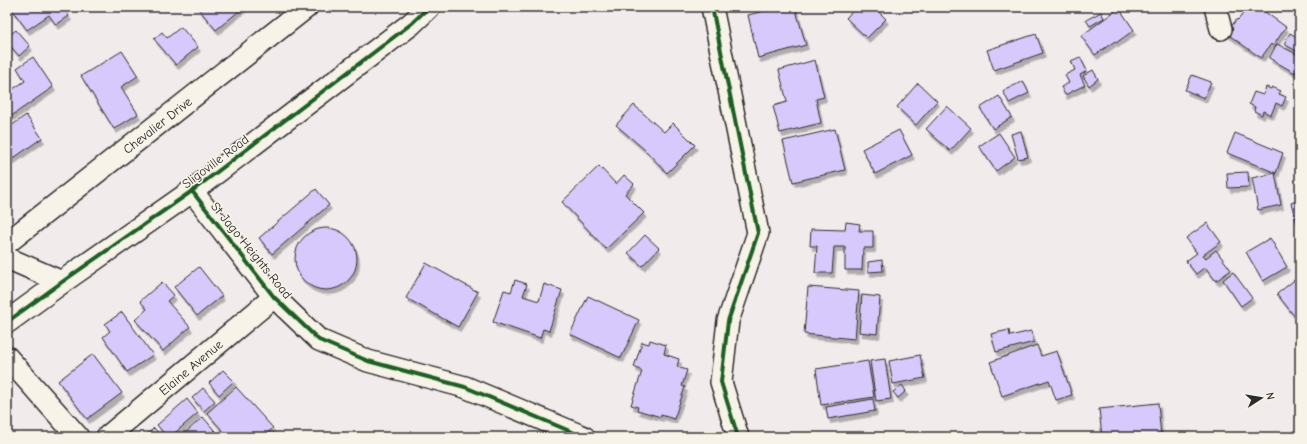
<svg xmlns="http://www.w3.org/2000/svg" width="1307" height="444" viewBox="0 0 1307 444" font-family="'Comic Neue',sans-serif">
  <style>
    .building { fill: #d7c9fc; stroke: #2b2b2b; filter: url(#shadow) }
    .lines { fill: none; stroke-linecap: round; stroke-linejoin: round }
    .street-casing { stroke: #2b2b2b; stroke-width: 24 }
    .secondary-casing { stroke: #2b2b2b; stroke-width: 25 }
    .street { stroke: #f7f3e8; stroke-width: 21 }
    .secondary { stroke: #f7f3e8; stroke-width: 22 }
    .cycleway-casing { stroke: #f7f3e8; stroke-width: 6 }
    .cycleway { stroke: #1b5e20; stroke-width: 4 }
    .labels { text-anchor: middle; stroke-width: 3.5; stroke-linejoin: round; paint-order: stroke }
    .street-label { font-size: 13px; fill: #2b2b2b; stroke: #f7f3e8 }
  </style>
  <defs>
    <filter id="shadow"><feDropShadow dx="2.5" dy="4.5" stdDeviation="0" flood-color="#0004"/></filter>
  </defs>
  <rect width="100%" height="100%" fill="#f1ebec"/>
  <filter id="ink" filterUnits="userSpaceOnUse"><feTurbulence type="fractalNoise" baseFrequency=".025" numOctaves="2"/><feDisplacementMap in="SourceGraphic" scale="8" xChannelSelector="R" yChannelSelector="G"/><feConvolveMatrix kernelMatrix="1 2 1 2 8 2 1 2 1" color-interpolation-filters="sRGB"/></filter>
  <g filter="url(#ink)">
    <!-- building -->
    <path class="building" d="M10 7H63L69 16 56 25 49 15 27 30Z
      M197 7H244L216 30Z
      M780 7H795L806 45 758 58 748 15Z
      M856 7H874L886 19 867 38 846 18Z
      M1248 7H1258L1286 27 1273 46 1271 44 1261 58 1226 33 1237 19 1238 20Z
      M1119 8 1134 30 1116 43 1115 41 1095 55 1081 36Z
      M1101 12 1104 18 1090 26 1086 20Z
      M181 27 198 47 176 65 154 39 162 32 167 38Z
      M16 30 30 46 19 56 7 42V37Z
      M1290 33 1300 39V53L1284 44Z
      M1036 34 1043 53 994 70 987 50Z
      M1277 44 1300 56V64L1295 73 1269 58Z
      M122 51 138 76 121 87 138 114 114 129 81 76Z
      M33 57 53 87 7 119V93L25 81 17 68Z
      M1080 57 1087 71 1080 75 1085 85 1065 95 1061 87 1069 83 1065 75 1075 70 1071 61Z
      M815 60 824 97 816 99 821 123 780 133 773 106 787 102 779 70Z
      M1093 70 1098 79 1089 86 1083 76Z
      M1192 75 1211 82 1204 98 1185 90Z
      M1023 81 1029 93 1009 103 1003 91Z
      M918 83 937 101 916 125 897 107Z
      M1266 87 1271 89 1272 87 1281 91 1279 94 1286 97 1282 106 1276 103 1271 115 1263 111 1262 115 1254 111 1255 107 1249 104 1254 92 1263 95Z
      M999 96 1012 117 993 129 980 108Z
      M634 105 664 132 673 123 695 145 667 173 645 150 616 125Z
      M947 106 971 128 950 151 926 129Z
      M26 115 42 138 11 160 7 154V129Z
      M835 129 845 170 793 182 783 141Z
      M899 130 912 155 875 174 862 149Z
      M1021 131 1028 157 1018 159 1011 134Z
      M999 133 1015 157 996 171 979 146Z
      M1235 133 1283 153 1276 173 1227 153Z
      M599 166 616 184 624 175 634 184 625 194 644 213 606 249 562 202Z
      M1248 172 1249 187 1228 188 1227 173Z
      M1275 173 1281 205 1258 210 1252 178Z
      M316 189 329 205 272 254 259 238Z
      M1300 200V223L1297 224 1291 203Z
      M846 222 860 224 859 231H873V248H863L862 270H845V247H834L832 273H815L817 246H810L811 229 845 230Z
      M1207 223 1221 242 1203 255 1206 258 1216 250 1231 270 1216 281 1205 267 1196 274 1186 261 1197 253 1186 238Z
      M295 259a31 31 0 1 1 62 0a31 31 0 1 1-62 0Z
      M645 235 659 248 642 266 628 253Z
      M1270 238 1287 267 1263 281 1246 252Z
      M882 260 883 271 868 272V262Z
      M426 263 478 292 458 327 406 298Z
      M199 267 222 296 197 316 174 287Z
      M1233 272 1252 298 1241 306 1223 280Z
      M1298 277 1300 280V313L1295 317 1277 294Z
      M515 280 527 284 523 296 539 301 544 284 562 290 549 331 543 329 540 338 493 322 504 290 511 292Z
      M162 282 174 295 167 301 190 327 163 351 135 320 147 309 140 301Z
      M808 287 859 291 855 339 804 334Z
      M862 295 880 297 877 334 859 332Z
      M588 296 639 320 621 358 570 334Z
      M122 312 153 355 127 372 103 337 110 331 105 324Z
      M1009 330 1010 336 1031 331 1034 342 996 352 991 334Z
      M650 340 666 345 664 354 679 359 677 367 687 370 682 386 685 387 674 419 661 415V417L637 410 638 407 631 405 642 371 634 367 642 342 649 344Z
      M1037 345 1041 356 1057 351 1072 395 1056 400 1049 380 1002 396 990 362Z
      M93 354 122 393 87 419 58 381Z
      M920 355 925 378 893 384 889 361Z
      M885 359 891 399 876 401 870 361Z
      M868 361 874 397 821 405 816 369Z
      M223 370 234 381 219 395 209 383Z
      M902 385 906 391 898 398 893 392Z
      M236 387 273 428 263 437H228L207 413Z
      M203 388 215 401 204 411 192 398Z
      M187 399 198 413 170 437H167L157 425Z
      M873 399 875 411 828 419 826 407Z
      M1158 403 1161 437H1102L1099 409Z
      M203 417 220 437H180Z
      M154 428 162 437H144Z"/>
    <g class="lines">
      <defs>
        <g id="street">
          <path d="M712 7 758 233 728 321 721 382 738 437"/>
          <path d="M1215 7 1221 29"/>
          <path d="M192 191 274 297 319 340 368 361 465 387 584 437"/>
          <path id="s1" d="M7 243 307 7"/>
          <path d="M7 258 62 282"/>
          <path d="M7 357 78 437"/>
          <path id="s2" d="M107 437 274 297"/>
        </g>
        <path id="secondary" d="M7 322 62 282 192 191 411 24 429 7"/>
      </defs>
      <!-- street casing -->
      <use href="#street" class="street-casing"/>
      <!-- secondary casing -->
      <use href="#secondary" class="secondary-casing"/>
      <!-- street -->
      <use href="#street" class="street"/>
      <!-- secondary -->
      <use href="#secondary" class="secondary"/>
      <defs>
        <path id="cycleway" d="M712 7 758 233 728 321 721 382 738 437
          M192 191 274 297 319 340 368 361 465 387 584 437
          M7 322 62 282 192 191 411 24 429 7"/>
      </defs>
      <!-- cycleway casing -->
      <use href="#cycleway" class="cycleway-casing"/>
      <!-- cycleway -->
      <use href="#cycleway" class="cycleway"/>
    </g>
  </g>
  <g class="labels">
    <!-- street labels -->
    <g class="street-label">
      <text dy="5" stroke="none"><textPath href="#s1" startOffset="191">Chevalier Drive</textPath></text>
      <text transform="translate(215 161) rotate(-37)" y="5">Sligoville Road</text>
      <text transform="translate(252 250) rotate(51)" y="5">St Jago Heights Road</text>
      <text dy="5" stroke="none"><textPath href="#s2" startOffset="109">Elaine Avenue</textPath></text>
    </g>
  </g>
  <!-- margin -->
  <rect width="1307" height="444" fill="none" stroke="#f7f3e8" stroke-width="24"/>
  <rect x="12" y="12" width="1283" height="420" fill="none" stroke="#2b2b2b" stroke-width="1.5" filter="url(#ink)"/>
  <!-- north arrow -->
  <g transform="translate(1261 398) rotate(78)" stroke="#f7f3e8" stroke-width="3" paint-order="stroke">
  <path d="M0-3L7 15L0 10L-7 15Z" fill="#2b2b2b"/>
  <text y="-6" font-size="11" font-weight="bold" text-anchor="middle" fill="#2b2b2b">N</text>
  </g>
</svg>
